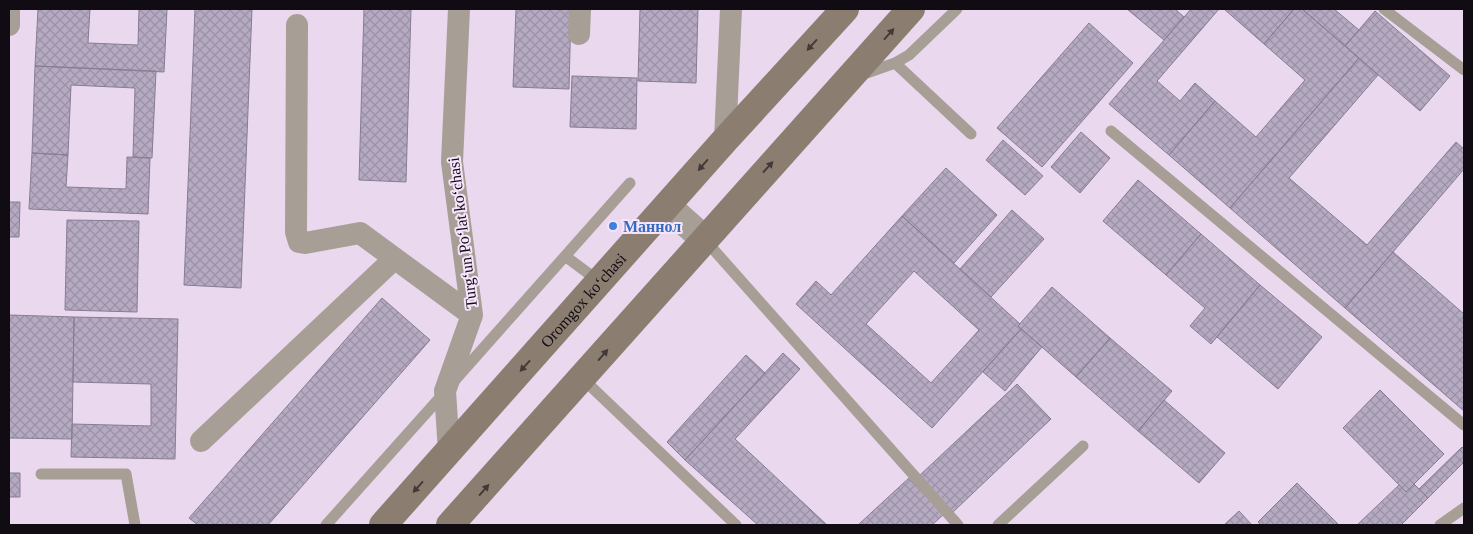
<svg xmlns="http://www.w3.org/2000/svg" width="1473" height="534" viewBox="0 0 1473 534" font-family="Georgia,serif">
  <style>
    .building { fill: url(#building-cross-hatch); stroke: #877c93; fill-rule: evenodd }
    .lines { fill: none; stroke-linecap: round; stroke-linejoin: round }
    .service { stroke: #a79e95; stroke-width: 11 }
    .minor { stroke: #a79e95; stroke-width: 22 }
    .tertiary { stroke: #a79e95; stroke-width: 28 }
    .secondary { stroke: #8b7e71; stroke-width: 28 }
    .oneway { fill: #423939 }
    .shop-dot { fill: #3f7fe0; stroke: #f7e5fd; stroke-width: 2 }
    .labels { text-anchor: middle; stroke-width: 4; stroke-linejoin: round; paint-order: stroke }
    .shop-label { font-size: 16px; font-weight: bold; fill: #366cbe; stroke: #f7e5fd; text-anchor: start }
    .street-label { font-size: 16px; fill: #110b13; stroke: #f7e5fd }
  </style>
  <defs>
    <pattern id="building-cross-hatch" width="8" height="8" patternUnits="userSpaceOnUse" patternTransform="scale(1.25)"><rect width="8" height="8" fill="#b5aac2"/><path d="M0 0l8 8M0 8l8-8" fill="none" stroke="#9b91a6"/></pattern>
  </defs>
  <rect width="100%" height="100%" fill="#ead8ef"/>
  <!-- building -->
  <path class="building" d="M38 9H90L88 43 138 45 139 9H167L164 72 35 66Z
    M195 9H252L241 288 184 285Z
    M364 9H411L406 182 359 180Z
    M516 9H571L569 89 513 87Z
    M640 9H698L696 83 638 81Z
    M1127 9H1175L1184 17 1164 40Z
    M1191 9H1219L1157 81 1180 101 1195 83 1215 101 1169 155 1109 104Z
    M1224 9H1294L1264 44Z
    M1294 9H1302L1359 58 1230 208 1169 155 1215 101 1256 137 1305 80 1264 44Z
    M1302 9H1334L1359 30 1345 46Z
    M1375 11 1450 76 1420 111 1345 46Z
    M1089 23 1133 63 1042 167 997 128Z
    M1359 58 1378 75 1289 178 1367 245 1456 142 1464 149V169L1345 308 1230 208Z
    M35 66 156 71 152 158 133 157 135 88 71 85 68 155 32 153Z
    M572 76 637 78 636 129 570 127Z
    M1081 132 1110 158 1080 193 1051 167Z
    M1003 140 1043 176 1025 195 986 160Z
    M32 153 68 155 66 187 126 189 127 157 150 158 148 214 29 209Z
    M946 168 997 215 954 263 902 216Z
    M1138 180 1201 234 1166 275 1103 221Z
    M9 202H20L19 237H9Z
    M1012 210 1044 239 991 297 960 269Z
    M902 216 1020 324 1018 326 1021 329 932 428 796 304 816 281 831 295ZM914 271 979 330 931 383 866 324Z
    M67 220 139 221 137 312 65 310Z
    M1201 234 1260 285 1211 344 1190 326 1205 308 1166 275Z
    M1393 252 1464 314V411L1345 308Z
    M1260 285 1322 337 1278 389 1217 337Z
    M1052 287 1110 338 1076 377 1018 326Z
    M382 298 430 340 268 525H198L189 518Z
    M9 315 74 317 72 439 9 438Z
    M74 317 178 319 175 459 71 457 72 424 151 426V384L73 382Z
    M1021 329 1042 347 1005 391 983 372Z
    M1110 338 1172 391 1138 431 1076 377Z
    M783 353 800 369 735 439 827 525H758L685 460Z
    M746 355 765 373 685 460 667 442Z
    M1017 384 1051 419 953 512 919 476Z
    M1380 390 1444 454 1406 492 1343 428Z
    M1164 400 1225 453 1199 483 1138 431Z
    M1462 447 1464 449V462L1428 498 1419 489Z
    M9 473H20V497H9Z
    M910 477 944 514 932 525H858Z
    M1297 483 1339 525H1261L1258 522Z
    M1414 484 1428 498 1401 525H1357L1399 485 1406 492Z
    M1239 511 1252 525H1224Z"/>
  <g class="lines">
    <!-- service -->
    <path class="service" d="M1384 9 1464 70
      M895 63 971 134
      M861 75 895 63 909 55 957 9
      M1111 131 1464 425
      M705 240 958 525
      M565 256 600 282
      M582 378 736 525
      M455 380 630 183
      M41 474H126L135 525
      M326 525 445 392
      M998 525 1083 446
      M1440 525 1464 508"/>
    <!-- minor -->
    <path class="minor" d="M9 25V9
      M297 25 296 232 299 242 305 243 360 233 472 315
      M579 34 580 9
      M725 140 731 9
      M201 441 394 259
      M449 452 445 391 472 315 452 162 459 9"/>
    <!-- tertiary -->
    <path class="tertiary" d="M667 206 704 239"/>
    <!-- secondary -->
    <g class="secondary">
      <path id="s1" d="M383 525 725 140 845 9"/>
      <path d="M450 525 911 9"/>
    </g>
  </g>
  <!-- one-way arrows -->
  <defs><path id="oneway-solid" d="M-6-.8H1V-3.2L6.5 0L1 3.2V.8H-6Z" transform="scale(1.25)"/></defs>
  <g class="oneway">
    <use href="#oneway-solid" transform="translate(889 34) rotate(-48)"/>
    <use href="#oneway-solid" transform="translate(812 45) rotate(132)"/>
    <use href="#oneway-solid" transform="translate(703 165) rotate(131)"/>
    <use href="#oneway-solid" transform="translate(768 167) rotate(-48)"/>
    <use href="#oneway-solid" transform="translate(603 355) rotate(-49)"/>
    <use href="#oneway-solid" transform="translate(525 366) rotate(132)"/>
    <use href="#oneway-solid" transform="translate(418 487) rotate(132)"/>
    <use href="#oneway-solid" transform="translate(484 490) rotate(-49)"/>
  </g>
  <!-- markers -->
  <circle class="shop-dot" cx="613" cy="226" r="5"/>
  <g class="labels">
    <!-- shop labels -->
    <g class="shop-label">
      <text x="623" y="232">Маннол</text>
    </g>
    <!-- street labels -->
    <g class="street-label">
      <text transform="translate(462 233) rotate(-97)" y="6">Turgʻun Poʻlat koʻchasi</text>
      <text dy="6" stroke="none"><textPath href="#s1" startOffset="301">Oromgox ko‘chasi</textPath></text>
    </g>
  </g>
  <!-- border -->
  <rect width="1473" height="534" fill="none" stroke="#110b13" stroke-width="20"/>
</svg>
